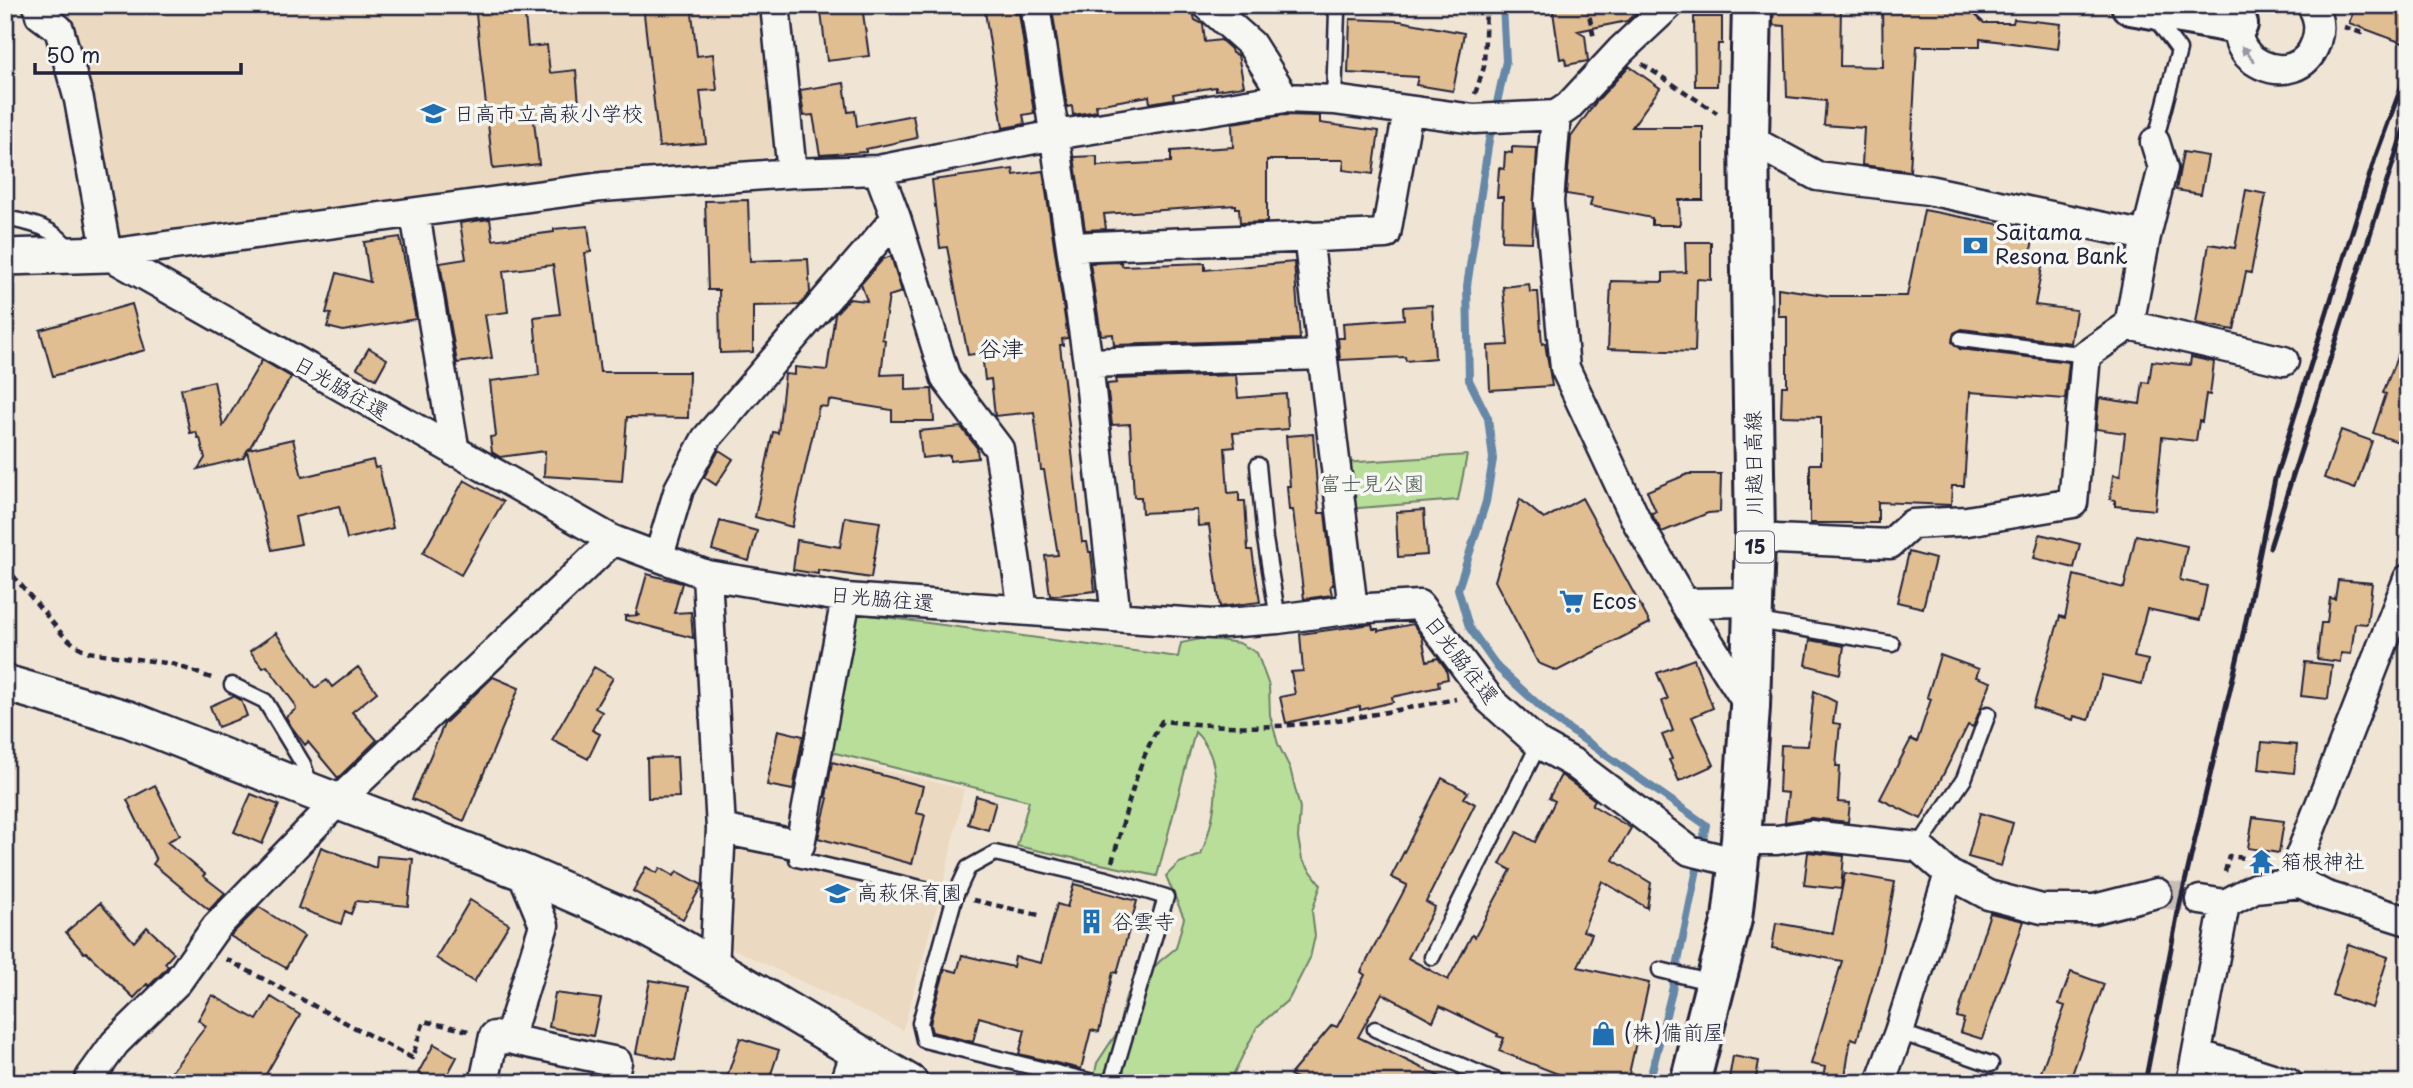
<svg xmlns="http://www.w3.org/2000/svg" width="2413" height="1088" viewBox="0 0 2413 1088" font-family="'Playpen Sans','Klee One',sans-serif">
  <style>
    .built { fill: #ecd9c1 }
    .green { fill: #b9de99; stroke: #6e806a; stroke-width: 2 }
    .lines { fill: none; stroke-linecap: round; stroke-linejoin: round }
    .stream { stroke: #6587a8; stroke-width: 8 }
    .building { fill: #e1bd92; stroke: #22223b; stroke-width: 2 }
    .minor-tunnel { stroke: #c7beb6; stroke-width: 28; stroke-dasharray: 28 14; stroke-linecap: butt }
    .service-casing { stroke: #22223b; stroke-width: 19 }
    .minor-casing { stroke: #22223b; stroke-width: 33 }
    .tertiary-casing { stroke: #22223b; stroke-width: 40 }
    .secondary-casing { stroke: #22223b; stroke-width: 44 }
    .primary-casing { stroke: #22223b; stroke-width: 44 }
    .path { stroke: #22223b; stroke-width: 4.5; stroke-dasharray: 7 5; stroke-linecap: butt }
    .service { stroke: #f6f6f2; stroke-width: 14 }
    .minor { stroke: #f6f6f2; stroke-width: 28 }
    .tertiary { stroke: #f6f6f2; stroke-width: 35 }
    .secondary { stroke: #f6f6f2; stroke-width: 38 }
    .primary { stroke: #f6f6f2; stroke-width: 38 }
    .rail { stroke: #22223b; stroke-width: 5 }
    .oneway { fill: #9797a0 }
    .labels { text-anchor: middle; stroke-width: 7; stroke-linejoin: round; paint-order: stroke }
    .shield { fill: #f6f6f2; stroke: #626272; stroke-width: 2 }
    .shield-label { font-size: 19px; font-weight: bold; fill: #22223b }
    .poi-label { font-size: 21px; fill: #22223b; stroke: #f6f6f2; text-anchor: start }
    .street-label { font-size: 21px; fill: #22223b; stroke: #f6f6f2 }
    .park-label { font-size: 21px; fill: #4f5a57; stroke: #f6f6f2 }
    .neighbourhood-label { font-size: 23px; fill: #22223b; stroke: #f6f6f2 }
  </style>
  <rect width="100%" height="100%" fill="#f0e5d5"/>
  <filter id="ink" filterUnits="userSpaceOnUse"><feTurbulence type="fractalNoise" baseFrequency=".0143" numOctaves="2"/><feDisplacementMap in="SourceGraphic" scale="14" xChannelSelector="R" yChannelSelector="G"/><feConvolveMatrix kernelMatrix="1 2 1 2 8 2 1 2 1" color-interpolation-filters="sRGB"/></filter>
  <g filter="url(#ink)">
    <!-- built -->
    <path class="built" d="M52 5H762L779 152 770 157 481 186 120 243 68 15 55 18Z
      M834 758 964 789 945 877 903 1030 729 947 738 848 809 866Z"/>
    <!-- green -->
    <path class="green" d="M1467 455 1458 500 1347 509 1343 463Z
      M854 613 1178 657 1181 643 1205 638 1239 643 1257 653 1269 686 1270 715 1278 744 1290 768 1300 808 1298 838 1302 859 1321 885 1312 911 1315 936 1310 958 1289 999 1257 1027 1229 1083H1093L1097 1063 1118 1031 1126 996 1160 961 1176 948 1184 918 1166 876 1179 863 1201 855C1215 818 1228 763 1195 732L1157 876 1017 846 1029 801 827 751Z"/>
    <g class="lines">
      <!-- stream -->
      <path class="stream" d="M1503 5 1506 61 1489 140 1467 286 1469 380 1488 418 1493 459 1486 502 1458 589 1469 627 1498 668 1553 718 1706 825 1672 991 1649 1083"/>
    </g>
    <!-- building -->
    <path class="building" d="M475 5H524L528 47 547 45 550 73 576 70 579 104 549 107 550 119 534 121 539 164 493 169Z
      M643 5H691L697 56 713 54 717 90 700 91 706 143 659 147Z
      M984 5H1014L1015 14 1019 13 1034 113 1023 115 1025 124 1003 128Z
      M1070 5H1187L1188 13 1193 12 1195 20 1203 24 1205 42 1221 40 1231 49 1232 53 1238 55 1244 86 1216 90V87L1173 94 1174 99 1150 103 1149 96 1096 105 1097 111 1073 115 1072 106 1067 107 1052 8Z
      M1552 5H1644L1627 21 1578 31 1585 35 1588 61 1566 65 1565 58 1560 59Z
      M1774 5H1841L1840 66 1883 67 1882 5H1964L1984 23H2013L2014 19 2061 24 2058 49 1980 39V46H1917L1910 171 1862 165 1864 128 1824 125 1826 101 1787 97 1785 26 1773 25Z
      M2356 5H2408V45L2349 23Z
      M862 6 869 56 827 61 821 12Z
      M1694 17H1722V44H1718L1717 86H1695Z
      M1350 19 1400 21 1464 33 1453 91 1416 85 1418 77 1348 73Z
      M1629 66 1660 88 1632 127H1703V200H1679L1680 225H1652V218L1590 206 1592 198 1566 194 1571 137 1596 102Z
      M844 83 848 112 855 111 857 126 913 115 917 138 866 149V152L820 155 813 115 804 116 800 90Z
      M1284 115 1320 116V123L1379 131 1373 174 1343 170 1344 160H1267V222L1240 223 1239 208H1236V205L1104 214 1106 229 1085 230 1074 157 1097 156V166L1171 162V151L1233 147 1232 123Z
      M1512 147 1537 148 1532 242 1502 241 1503 197H1497L1499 168 1504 169 1505 152 1512 153Z
      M2183 152 2208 156 2201 194 2176 190Z
      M1013 169 1014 175 1043 171 1068 338 1062 339 1063 345H1060L1082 542H1087L1089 552H1091L1095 591 1050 596 1045 556 1058 555 1044 470H1041L1034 412 995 416 991 379 985 380 982 353 968 355 947 247 940 248 932 180Z
      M2246 190 2266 194 2251 273 2246 272 2234 330 2196 323 2209 244 2235 248Z
      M748 200 750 261 808 259 810 293 800 305 753 306V352L720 353 719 290H708L705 201Z
      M1924 210 2035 231 2029 259 2043 262 2035 305 2076 310 2071 343 1962 329 1954 333 1952 342 1960 349 2069 362 2065 399 1970 392 1964 486H1952L1951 505 1878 502V523H1810V464H1821V417L1781 416 1782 386H1787V316H1778V288L1830 296H1907Z
      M490 219 493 240 554 232V229L588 226 591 252 585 253 600 372H689L688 418 627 417 622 481 544 476 545 451 500 457 492 452 490 437 496 436 490 381 539 375 534 317 560 314 553 265 503 271 508 312 485 315 492 358 457 363 440 263 466 259 460 223Z
      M400 237 416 319 343 331 327 327 331 314 326 313 337 273 370 282 364 242Z
      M1685 242H1711V280L1697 279 1695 352 1608 349 1611 281 1663 282V273L1686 272Z
      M891 256 902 292 889 296 882 339 885 340 881 375 906 374V390L932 389 934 421H892V410L829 400 828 407 819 406 792 527 755 517 773 432 778 433 785 374 795 375V367L827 370 835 314 849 299 867 301 861 284 883 259Z
      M1121 262 1122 266 1205 263V270L1294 262 1300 339 1114 345 1113 334 1101 335 1090 263Z
      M1529 284 1530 292H1538L1542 344 1545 343 1552 386 1490 390 1488 346 1508 345 1503 287Z
      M132 304 145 350 53 376 40 330Z
      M1432 305 1435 358 1406 361 1405 357 1340 360 1338 338H1344L1343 323 1404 319 1403 307Z
      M2406 334H2408V423L2401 443 2373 433 2386 394 2383 393Z
      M369 348 387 359 376 379 357 368Z
      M2191 357 2214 362 2210 395 2206 394 2202 422 2199 421 2196 441 2162 437 2155 510 2115 506V500L2110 499 2113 475 2120 476 2125 433 2096 429 2099 398 2140 404 2143 382 2149 383 2152 361 2190 365Z
      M262 360 291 377 249 449 293 439 302 477 373 460 375 468 379 467 393 528 347 539 339 506 295 517 301 544 272 550 247 451 243 458 198 469 205 458 200 438H198L196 432 190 433 181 389 214 381 223 426Z
      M1236 375 1238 398 1286 394 1288 429 1233 433 1235 447 1225 448 1228 493 1239 492V501H1245L1248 550H1252L1260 602 1220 607 1209 525 1198 526 1197 510 1142 513 1141 497H1134L1130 424 1112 425 1107 384 1117 383 1116 379Z
      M961 427 977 448 978 458 950 461V455L922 458 919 431Z
      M2341 430 2372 441 2355 489 2324 478Z
      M1313 434 1319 513H1325L1333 585 1330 586 1332 595 1304 599 1293 510H1289L1287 486H1290L1286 436Z
      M719 450 733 459 716 485 704 477Z
      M1688 474H1721L1720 512 1708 513 1662 532 1651 513 1656 512 1647 491Z
      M464 480 503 502 461 575 423 553Z
      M1582 498 1650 623 1557 671 1538 663 1495 581 1520 499 1544 519Z
      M1424 510 1427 555 1398 557 1396 512Z
      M845 517 880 522 871 578 818 570V574L793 570 797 540 840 547Z
      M720 521 757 531 749 561 712 550Z
      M2040 534 2080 544 2074 568 2034 558Z
      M2136 535 2187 546 2180 580 2207 586 2200 620 2147 609 2134 657 2148 660 2142 684 2102 675 2089 720 2074 716 2073 720 2033 708 2060 616 2065 618 2074 575 2124 588Z
      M1909 552 1935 559 1923 608 1897 602Z
      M647 574 682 583 674 613 691 612 693 638 625 620V616L640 615 636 614Z
      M2338 580 2372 583 2367 624 2355 623 2351 654 2341 653 2340 662 2317 659 2321 623H2327L2330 598 2335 599Z
      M1372 624 1373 629H1378V631L1413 624 1422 637 1427 661 1438 658 1446 669 1448 679 1438 681 1439 687 1392 697 1393 702 1360 710V706L1286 723 1280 697 1295 694 1291 672 1303 671 1300 634Z
      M276 633 315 688 327 680 332 687 358 667 377 692 352 712 377 740 338 778 308 742 305 745 291 726 286 717 296 709 294 703 267 666 263 668 250 651Z
      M1810 640 1844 646 1840 674 1806 665Z
      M1940 655 1979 669 1976 677 1991 682 1973 727 1968 725 1921 819 1880 799 1911 739 1917 742 1931 699 1927 697Z
      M1694 659 1713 708 1692 717 1714 765 1679 781 1669 760 1672 759 1662 735 1673 731 1662 701 1668 699 1657 673Z
      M2305 662 2332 665 2328 699 2301 696Z
      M594 667 613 678 595 708 602 712 592 730 600 734 588 759 552 740Z
      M493 677 519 688 464 821 412 799 444 724Z
      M1814 691 1836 702 1833 723 1840 724 1836 766H1840L1838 802 1850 803 1848 822 1811 818 1785 822 1788 793 1779 792 1781 745 1808 746Z
      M233 696 241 700 247 716 218 727 210 706Z
      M778 730 803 736 793 790 767 785Z
      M2262 742 2297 745 2294 773 2259 769Z
      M677 757 679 797 648 798 647 758Z
      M832 762 923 786 916 813 925 815 912 864 818 838 828 798 826 797Z
      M1561 775 1595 800 1592 805 1631 828 1613 860 1651 883 1647 908 1602 881 1583 931 1592 934 1578 967 1649 983 1627 1083H1559L1561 1075 1499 1051 1504 1038 1497 1036 1498 1034 1440 1006 1433 1021 1382 993 1358 1037 1453 1083H1307L1290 1075 1332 1025 1337 1027 1365 975 1361 972 1407 885 1391 877 1442 778 1468 792 1464 798 1475 804 1426 902 1435 907 1408 958 1448 980 1472 935 1475 937 1511 870 1500 864 1517 832 1535 842 1555 801 1549 798Z
      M155 785 180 835 167 842 205 874 203 876 225 893 209 910 153 864 156 860 127 800Z
      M251 794 279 805 262 844 234 832Z
      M976 796 996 802 988 830 968 824Z
      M1980 813 2013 823 2001 866 1968 857Z
      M2253 817 2284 821 2279 853 2248 848Z
      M321 847 376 868 377 856 413 859 408 906 356 901 351 914 345 911 341 924 298 908Z
      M1808 852 1844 856 1841 889 1804 885Z
      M646 867 657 873 660 868 674 876 677 871 702 885 683 919 633 891Z
      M1845 873 1895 882 1879 965 1857 1040 1851 1038 1844 1083H1822L1825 1067 1811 1064 1842 961 1772 948 1776 923 1833 933Z
      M1074 884 1137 901 1117 973 1113 972 1099 1032 1091 1030 1081 1069 1019 1054 1025 1030 979 1017 973 1042 932 1032 930 1025 932 1015 945 969 957 972 962 955 1013 967 1015 957 1041 963 1057 904 1067 907Z
      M470 900 509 924 474 982 436 958Z
      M100 903 134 942 147 927 174 953 165 963 168 966 165 970 149 986 147 984 134 998 86 952 84 953 66 932Z
      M259 907 304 936 286 968 230 936Z
      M1990 913 2024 921 1982 1039 1960 1032 1964 1019 1957 1017Z
      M2348 944 2388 957 2372 1008 2332 995Z
      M2071 972 2104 984 2069 1083H2037L2065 1006 2059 1004Z
      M650 980 689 987 675 1060 636 1053Z
      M555 993 601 999 593 1036 549 1027Z
      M212 995 257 1020 271 997 300 1015 261 1083H163L206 1026 198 1020Z
      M740 1038 779 1050 768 1083H725Z
      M434 1044 457 1057 443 1083H437L418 1073Z
      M1733 1056 1759 1061 1755 1083 1729 1079Z"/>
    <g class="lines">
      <!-- minor-tunnel -->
      <path class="minor-tunnel" d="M2157 893 2200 900"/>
      <defs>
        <path id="service" d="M1329 5 1337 12 1334 100
          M2155 142 2179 50 2158 22V14
          M5 218C32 223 54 227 71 251
          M1961 339 2086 355
          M1258 465 1265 539 1278 619
          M1754 624 1770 623 1892 644
          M232 685 265 701 303 764 311 787
          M800 845 797 859 955 896
          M1918 847 1964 779 1988 714
          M1432 957 1539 744
          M1660 970 1713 983
          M1375 1029 1502 1083
          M1899 1032 1991 1064
          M1097 1083 924 1040 920 1023 955 896 968 868 995 853 1106 879 1166 897 1111 1083"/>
        <path id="minor" d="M38 5 40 15 59 29 79 100 107 254
          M775 5 792 173
          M1035 5 1071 247 1386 234 1408 111
          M1207 5 1251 44 1285 98
          M2245 5C2212 60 2298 97 2316 42 2320 29 2319 16 2311 5
          M1556 115 1549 202 1565 368 1637 522 1695 621 1750 707
          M1749 139 1817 176 1928 190 2146 236
          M878 170 896 218 946 379 999 449 1023 610
          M415 214 455 452
          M1308 236 1353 609
          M1071 247 1088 363 1116 617
          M107 254 613 540 707 575 846 598 1212 624 1278 619 1353 609 1419 605 1490 700 1539 744 1575 764 1690 851 1739 863
          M107 254 602 187 792 173 878 170 1055 135 1285 98 1334 100 1474 119 1556 115 1568 107 1621 50 1669 5
          M2129 325 2284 361
          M1088 363 1321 355
          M1755 538 1890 544 1912 524 1967 521 2073 503 2086 355 2129 325 2146 236 2163 168 2155 142
          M659 556 679 489 706 439 896 218
          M707 575 721 829 714 968
          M1684 603 1754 602
          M721 829 800 845 846 598
          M1741 840H1777L1810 835 1918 847 1949 874 1988 895 2042 909H2094L2157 893
          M2301 883 2324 895 2408 921
          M2200 900 2225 904 2255 888 2301 883 2298 861 2408 579
          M509 1038 544 925 522 872
          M2197 1054 2288 1083
          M91 1083 90 1078 115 1043 178 981 216 927 338 801 613 540
          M484 1083 494 1036 617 1062 612 1083
          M845 1083 856 1051
          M1880 1083 1899 1032 1949 874
          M2191 1083 2225 904"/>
        <path id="tertiary" d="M5 257 107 254
          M5 683 128 719 313 792 522 872 632 920 674 943 910 1083"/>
        <path id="secondary" d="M2131 5 2238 24"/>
        <path id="primary" d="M1690 1083 1732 919 1741 840 1750 707 1755 538 1749 139 1752 5"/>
      </defs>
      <!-- service casing -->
      <use href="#service" class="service-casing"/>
      <!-- minor casing -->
      <use href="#minor" class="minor-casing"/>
      <!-- tertiary casing -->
      <use href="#tertiary" class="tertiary-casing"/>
      <!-- secondary casing -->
      <use href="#secondary" class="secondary-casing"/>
      <!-- primary casing -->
      <use href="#primary" class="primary-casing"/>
      <!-- path -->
      <path class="path" d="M1587 5 1594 38
        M2344 27 2362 33 2363 28
        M1642 64 1717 113
        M1475 94 1484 67 1486 5
        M5 566 62 634 75 645 88 652 173 664 214 679
        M1112 862C1126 815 1136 763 1162 721 1205 725 1248 729 1291 725 1347 721 1402 709 1456 699
        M2225 872 2229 856 2245 858
        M973 900 1043 916
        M226 959 412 1058 424 1021 469 1031"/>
      <!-- service -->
      <use href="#service" class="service"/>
      <!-- minor -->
      <use href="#minor" class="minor"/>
      <!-- tertiary -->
      <use href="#tertiary" class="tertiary"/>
      <!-- secondary -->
      <use href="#secondary" class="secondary"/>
      <!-- primary -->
      <use href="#primary" class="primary"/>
      <!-- rail -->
      <path class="rail" d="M2270 547 2408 116
        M2145 1083 2178 912 2244 630 2275 479 2375 158 2408 69"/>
    </g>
    <!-- one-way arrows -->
    <defs><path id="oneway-solid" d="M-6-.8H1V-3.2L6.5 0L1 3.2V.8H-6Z" transform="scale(1.75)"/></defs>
    <use class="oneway" href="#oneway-solid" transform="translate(2248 54) rotate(-131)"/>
  </g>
  <!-- icons -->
  <defs>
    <symbol id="school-bare" viewBox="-9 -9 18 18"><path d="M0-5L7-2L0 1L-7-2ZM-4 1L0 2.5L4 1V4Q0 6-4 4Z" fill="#1f6fb2" stroke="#f6f6f2" stroke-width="2.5" paint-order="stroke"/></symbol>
    <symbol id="bank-bare" viewBox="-9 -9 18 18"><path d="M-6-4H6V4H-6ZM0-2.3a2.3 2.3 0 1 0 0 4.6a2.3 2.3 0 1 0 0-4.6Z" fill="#1f6fb2" stroke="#f6f6f2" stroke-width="2.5" paint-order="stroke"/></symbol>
    <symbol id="supermarket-bare" viewBox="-9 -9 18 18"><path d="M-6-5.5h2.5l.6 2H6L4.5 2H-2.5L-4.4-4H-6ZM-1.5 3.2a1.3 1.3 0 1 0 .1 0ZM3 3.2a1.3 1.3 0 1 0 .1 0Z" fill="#1f6fb2" stroke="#f6f6f2" stroke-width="2.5" paint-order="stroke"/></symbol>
    <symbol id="temple-bare" viewBox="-9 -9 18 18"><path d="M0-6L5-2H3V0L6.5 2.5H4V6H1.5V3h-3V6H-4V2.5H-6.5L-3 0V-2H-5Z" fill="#1f6fb2" stroke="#f6f6f2" stroke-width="2.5" paint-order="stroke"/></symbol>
    <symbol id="building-bare" viewBox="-9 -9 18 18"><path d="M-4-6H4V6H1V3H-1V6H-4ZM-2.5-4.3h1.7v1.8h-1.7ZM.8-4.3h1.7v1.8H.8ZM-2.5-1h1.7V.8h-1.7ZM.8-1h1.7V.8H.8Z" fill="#1f6fb2" stroke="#f6f6f2" stroke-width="2.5" paint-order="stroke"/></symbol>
    <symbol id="shop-bare" viewBox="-9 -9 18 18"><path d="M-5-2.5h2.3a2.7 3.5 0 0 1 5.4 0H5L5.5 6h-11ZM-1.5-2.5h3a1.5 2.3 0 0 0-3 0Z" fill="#1f6fb2" stroke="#f6f6f2" stroke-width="2.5" paint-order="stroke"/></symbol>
  </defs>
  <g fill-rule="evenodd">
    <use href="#school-bare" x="416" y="96" width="35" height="35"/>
    <use href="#bank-bare" x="1958" y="228" width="35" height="35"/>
    <use href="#supermarket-bare" x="1554" y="584" width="35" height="35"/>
    <use href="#temple-bare" x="2244" y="844" width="35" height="35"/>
    <use href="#school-bare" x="820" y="876" width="35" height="35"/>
    <use href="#building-bare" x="1074" y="904" width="35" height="35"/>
    <use href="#shop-bare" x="1586" y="1016" width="35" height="35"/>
  </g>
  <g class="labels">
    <!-- shield labels -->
    <rect class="shield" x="1736" y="531.5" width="38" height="31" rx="5"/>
    <g class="shield-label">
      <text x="1755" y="554">15</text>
    </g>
    <!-- poi labels -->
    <g class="poi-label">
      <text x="454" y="121">日高市立高萩小学校</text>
      <text x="1995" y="240">Saitama<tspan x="1995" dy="24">Resona Bank</tspan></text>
      <text x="1592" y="609">Ecos</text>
      <text x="2281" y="869">箱根神社</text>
      <text x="857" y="900">高萩保育園</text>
      <text x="1112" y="929">谷雲寺</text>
      <text x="1624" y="1040">(株)備前屋</text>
    </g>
    <!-- street labels -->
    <g class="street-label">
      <text transform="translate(341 388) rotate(30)" y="7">日光脇往還</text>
      <text transform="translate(1754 463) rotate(-91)" y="7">川越日高線</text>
      <text transform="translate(882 599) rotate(5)" y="7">日光脇往還</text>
      <text transform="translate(1461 660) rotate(52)" y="7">日光脇往還</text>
    </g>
    <!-- park labels -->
    <g class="park-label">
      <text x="1372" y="491">富士見公園</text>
    </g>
    <!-- neighbourhood labels -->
    <g class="neighbourhood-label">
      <text x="1001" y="357">谷津</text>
    </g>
  </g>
  <!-- margin -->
  <rect width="2413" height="1088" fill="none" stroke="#f6f6f2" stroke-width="28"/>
  <rect x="14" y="14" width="2385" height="1060" fill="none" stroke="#22223b" stroke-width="2.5" filter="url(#ink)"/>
  <!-- scale -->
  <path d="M35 63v10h206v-10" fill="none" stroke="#22223b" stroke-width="3.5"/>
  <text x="46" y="63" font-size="21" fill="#22223b" stroke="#f6f6f2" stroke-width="5" paint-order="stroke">50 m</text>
</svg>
